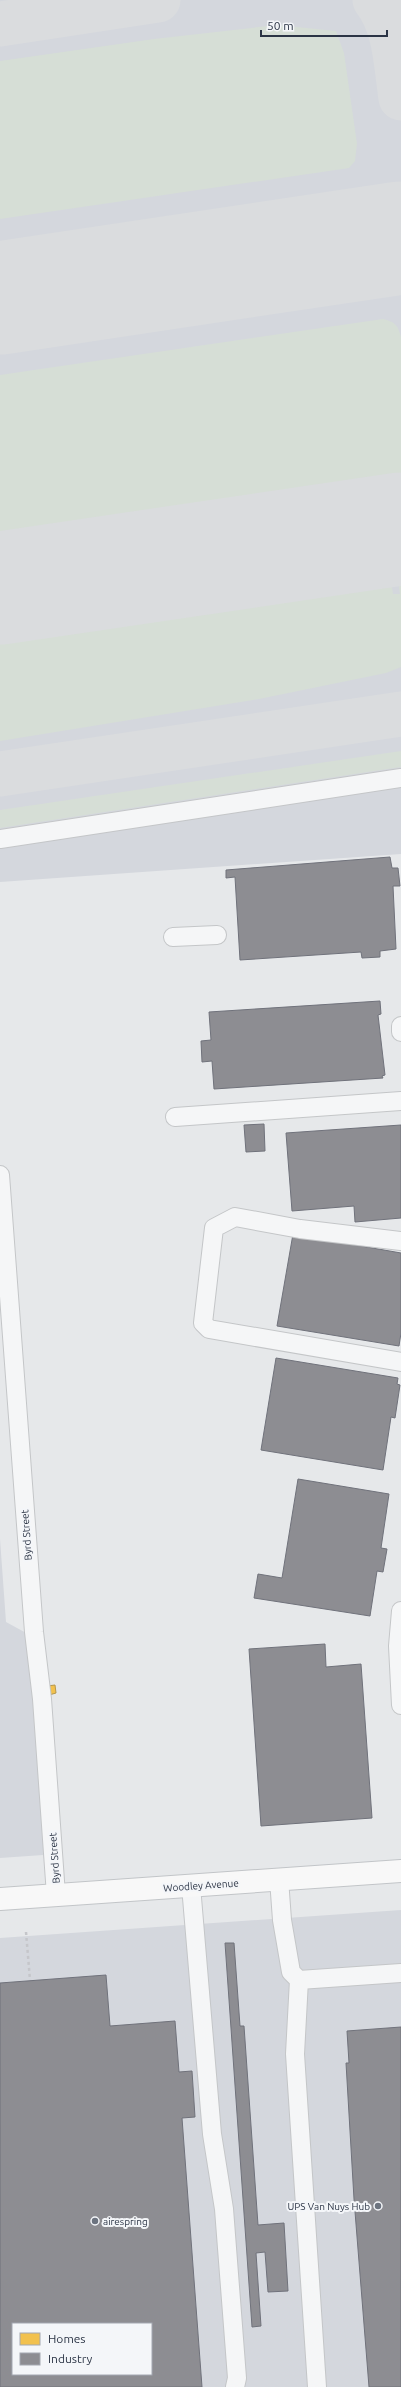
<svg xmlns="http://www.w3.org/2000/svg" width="401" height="2387" viewBox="0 0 401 2387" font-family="Ubuntu,sans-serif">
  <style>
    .built { fill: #d4d7dd; fill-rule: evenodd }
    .green { fill: #d6ded6 }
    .homes { fill: #f2c14e; stroke: #b6974b }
    .industry { fill: #8d8d92; stroke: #70727b; fill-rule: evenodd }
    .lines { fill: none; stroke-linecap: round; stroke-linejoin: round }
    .taxiway { stroke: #dadcde; stroke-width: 45 }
    .runway { stroke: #dadcde; stroke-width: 113 }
    .minor-casing { stroke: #c4c6c8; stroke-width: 20 }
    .major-casing { stroke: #c2c5c8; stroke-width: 24 }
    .path { stroke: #c5c6ca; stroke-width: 2.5; stroke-dasharray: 3 3; stroke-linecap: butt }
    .minor { stroke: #f5f6f7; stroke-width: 18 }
    .major { stroke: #f8f8f8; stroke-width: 22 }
    .poi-dot { fill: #6c737f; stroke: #f4f6f9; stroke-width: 1.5 }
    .labels { text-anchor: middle; stroke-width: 4; stroke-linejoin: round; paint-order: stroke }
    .street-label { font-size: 10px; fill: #2b3445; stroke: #f4f6f9 }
    .poi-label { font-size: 10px; fill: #2b3445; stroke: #f4f6f9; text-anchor: end }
  </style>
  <rect width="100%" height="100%" fill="#e6e8ea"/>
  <!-- built -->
  <path class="built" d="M0 0H401V854L0 882Z
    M0 1539 6 1622 28 1634 43 1841V1855L0 1858Z
    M401 1910V2387H0V1938ZM13 2324H151V2374H13Z"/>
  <!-- green -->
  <path class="green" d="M277 25 336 31 344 53 357 144 355 161 349 168 0 219V61L154 39Z
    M383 319C395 322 398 325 401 337V485L387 492 0 549V375Z
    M389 568 393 594H400L397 574 401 575V667L386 673 259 699 0 741V628Z
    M401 751V767L0 828V810Z"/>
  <!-- homes -->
  <path class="homes" d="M55 1685 56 1693 49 1695 47 1686Z"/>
  <!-- industry -->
  <path class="industry" d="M390 857 392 868H398L400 886H393L396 949 380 951V957L362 958 361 952 240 960 235 877 226 878V870Z
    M380 1001 381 1014 378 1015 385 1075 382 1076 383 1078 214 1089 212 1061 202 1062 201 1041 211 1040 209 1012Z
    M264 1124 265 1151 246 1152 244 1125Z
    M401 1125V1218L355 1222 354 1206 292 1211 286 1133Z
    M293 1234 401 1253V1333L399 1346 277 1326Z
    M276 1358 398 1378 397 1384 400 1385 395 1418 391 1417 383 1470 261 1450Z
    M298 1479 389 1494 381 1548 387 1549 383 1572 377 1571 370 1616 254 1598 258 1574 282 1578Z
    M325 1644 326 1667 361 1664 372 1818 261 1826 249 1649Z
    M225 1943H234L240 2026H244L258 2225 284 2223 288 2291 268 2292 265 2252 256 2253 261 2326 252 2327Z
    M106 1975 110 2026 175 2021 179 2072 192 2071 195 2117 182 2118 202 2387H0V1983ZM13 2324H151V2374H13Z
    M401 2027V2387H369L354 2199 346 2063H349L347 2031Z"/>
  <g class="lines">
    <!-- taxiway -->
    <path class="taxiway" d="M375 0C396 27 396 66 401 98
      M0 24 158 0
      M364 244 382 236 401 221
      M0 774 401 714"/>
    <!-- runway -->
    <path class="runway" d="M0 298 401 238
      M0 588 401 529"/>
    <defs>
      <path id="minor" d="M0 839 401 778
        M173 937 217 935
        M401 1026V1032
        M175 1117 401 1101
        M0 1175 34 1632 42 1699 56 1895
        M401 1241 300 1229 235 1217 214 1228 203 1323 209 1329 401 1362
        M401 1611 398 1646 401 1705
        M279 1879 282 1920 291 1972 299 1980 401 1973
        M191 1886 212 2134 224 2209 237 2378 235 2387
        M299 1980 295 2054 317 2387"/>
      <path id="major" d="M0 1899 401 1871"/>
    </defs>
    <!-- minor casing -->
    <use href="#minor" class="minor-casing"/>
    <!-- major casing -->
    <use href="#major" class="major-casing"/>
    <!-- path -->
    <path class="path" d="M26 1932 30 1980"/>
    <!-- minor -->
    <use href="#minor" class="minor"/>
    <!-- major -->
    <use href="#major" class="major"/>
  </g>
  <!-- markers -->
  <g class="poi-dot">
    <circle cx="378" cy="2206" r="4"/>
    <circle cx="95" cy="2221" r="4"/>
  </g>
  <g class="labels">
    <!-- street labels -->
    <g class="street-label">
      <text transform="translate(26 1535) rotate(-94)" y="4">Byrd Street</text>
      <text transform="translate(54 1858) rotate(-94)" y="4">Byrd Street</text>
      <text transform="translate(201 1885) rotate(-4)" y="4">Woodley Avenue</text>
    </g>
    <!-- poi labels -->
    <g class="poi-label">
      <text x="370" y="2210">UPS Van Nuys Hub</text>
      <text x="103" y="2225" text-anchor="start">airespring</text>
    </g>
  </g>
  <!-- legend -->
  <rect x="12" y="2323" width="140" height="52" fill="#f4f6f9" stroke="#a4a8b1"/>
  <rect x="20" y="2333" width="20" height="12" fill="#f2c14e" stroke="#a4a8b1"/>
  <text x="48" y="2343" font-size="12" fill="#2b3445">Homes</text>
  <rect x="20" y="2353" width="20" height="12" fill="#8d8d92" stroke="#a4a8b1"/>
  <text x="48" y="2363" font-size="12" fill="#2b3445">Industry</text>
  <!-- scale -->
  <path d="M261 30v6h126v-6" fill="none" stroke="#2b3445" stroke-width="2"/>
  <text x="267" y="30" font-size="12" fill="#2b3445" stroke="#f4f6f9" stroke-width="3" paint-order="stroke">50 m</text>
</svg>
